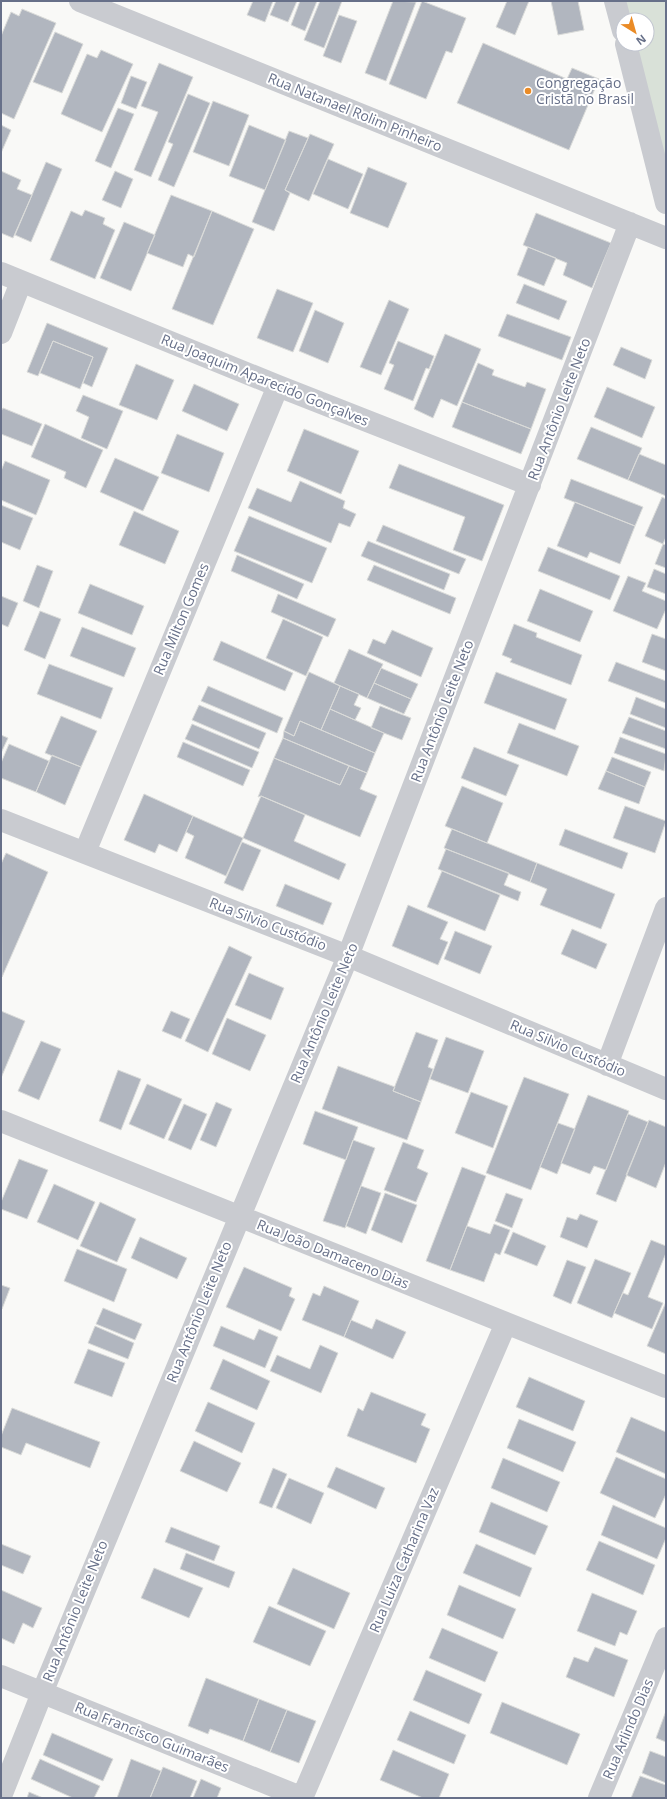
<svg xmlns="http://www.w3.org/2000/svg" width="667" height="1799" viewBox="0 0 667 1799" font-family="'Open Sans',sans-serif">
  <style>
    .green { fill: #d9e1d8 }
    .building { fill: #b1b6bf; stroke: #dadbd9 }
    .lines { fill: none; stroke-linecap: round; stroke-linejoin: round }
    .minor { stroke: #c9cbd0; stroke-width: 22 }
    .poi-dot { fill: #ea8b26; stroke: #fff; stroke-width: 1.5 }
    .labels { text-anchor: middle; stroke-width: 4; stroke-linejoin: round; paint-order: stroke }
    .poi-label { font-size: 14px; fill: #677089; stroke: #fff; text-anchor: start }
    .street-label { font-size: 14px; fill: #677089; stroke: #fff }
  </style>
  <rect width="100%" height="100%" fill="#f9f9f7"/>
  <!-- green -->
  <path class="green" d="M622 1H666V185L632 44H647V20H627Z"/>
  <!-- building -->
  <path class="building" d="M253 1H273L265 22 247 15Z
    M276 1H297L288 22 270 15Z
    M300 1H317L305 31 291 25Z
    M320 1H342L324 48 304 40Z
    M393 1 416 2 386 81 365 73Z
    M422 1 466 18 452 53 446 51 426 99 389 84Z
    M507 1H529L515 35 496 27Z
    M551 1H578L584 30 558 35Z
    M22 9 56 23 14 119 1 113V36L11 12 19 16Z
    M339 15 357 21 341 63 323 56Z
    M55 32 83 44 62 93 33 82Z
    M483 43 567 79 572 68 599 79 569 150 457 103Z
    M101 50 133 64 102 132 61 114 87 54 97 58Z
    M159 63 193 77 151 177 134 170 158 112 141 106Z
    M131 76 147 82 136 109 121 103Z
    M188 94 210 103 174 187 158 180 173 144 168 142Z
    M213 101 249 115 229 166 193 152Z
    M118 108 134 114 111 168 95 161Z
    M1 125 11 130 1 153Z
    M249 125 286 140 265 190 229 176Z
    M289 131 308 138 285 190 290 193 274 231 252 222Z
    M310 134 334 144 309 201 285 190Z
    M328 159 363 174 348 209 313 194Z
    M46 162 62 169 31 242 15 235Z
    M368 167 407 183 388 228 350 213Z
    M1 171 21 180 17 189 32 195 13 238 1 233Z
    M115 171 133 179 121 208 102 200Z
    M171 195 212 211 194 257 188 254 183 267 147 253Z
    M85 210 105 218 103 224 115 230 95 279 50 260 71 211 82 216Z
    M212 211 254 229 213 325 172 309Z
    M536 213 611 243 592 288 563 275 567 263 523 245Z
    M124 222 155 235 131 291 100 278Z
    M528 247 556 258 544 286 517 275Z
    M524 284 567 301 559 320 516 303Z
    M277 289 313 303 293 352 257 338Z
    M389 300 409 309 381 375 360 367Z
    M315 310 344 323 328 363 299 351Z
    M507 314 571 337 562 360 498 336Z
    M47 323 108 348 92 387 83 383 93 357 53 341 38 376 27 372Z
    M445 334 481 349 457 406 441 399 433 418 414 409Z
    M53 341 93 357 80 389 40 373Z
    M398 341 434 356 429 369 426 368 413 401 384 389 394 365 389 363Z
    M621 347 652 360 645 379 613 365Z
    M478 363 494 370 492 375 525 387 527 382 546 389 531 429 462 402Z
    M136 364 174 380 157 420 119 405Z
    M194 384 239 404 227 431 182 411Z
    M607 387 655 407 642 438 594 417Z
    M83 395 123 411 107 449 81 438 89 417 76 411Z
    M462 402 531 429 521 454 452 427Z
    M3 408 42 424 32 446 1 434V411Z
    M45 424 103 450 86 488 64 478 66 472 31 457Z
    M591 427 642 448 628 480 577 459Z
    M304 429 359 451 341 494 287 471Z
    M177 434 224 453 209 492 161 473Z
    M639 454 666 465V496L628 480Z
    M115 458 159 477 143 511 100 492Z
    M5 461 50 480 36 515 1 500V471Z
    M399 464 504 505 482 561 453 550 465 517 389 488Z
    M571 479 643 507 635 526 564 498Z
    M300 481 345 501 343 508 356 514 350 527 339 523 331 543 248 508 257 488 291 502Z
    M662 497 666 499V537L663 544 645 536Z
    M575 502 635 526 620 564 590 552 587 558 557 546Z
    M1 505 33 518 20 550 1 542Z
    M134 511 179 531 165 564 119 545Z
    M249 516 327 548 312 583 234 551Z
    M383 525 466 559 459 574 376 541Z
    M368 541 450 574 444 590 361 556Z
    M663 544 666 545V568L655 564Z
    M548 547 620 576 610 600 538 571Z
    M237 555 304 584 297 599 231 571Z
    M37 565 53 571 39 608 23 601Z
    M374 565 456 598 450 614 367 580Z
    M654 569 666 574V594L647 587Z
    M628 576 646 583 642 591 666 601V609L657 629 613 611Z
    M90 584 144 606 132 635 78 613Z
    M540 589 593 611 580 642 527 621Z
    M278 594 336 619 328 637 271 612Z
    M1 596 18 603 8 627 1 624Z
    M40 611 61 619 45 659 24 650Z
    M283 619 323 637 306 676 266 658Z
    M514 624 537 633 536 637 582 655 571 685 510 662 512 659 502 655Z
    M82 627 136 648 124 677 70 656Z
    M392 630 433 648 421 677 367 653 373 639 385 644Z
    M652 634 666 639V671L642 662Z
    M221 641 293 673 285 691 213 660Z
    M349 649 383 664 367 698 334 683Z
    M616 662 666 681V703L608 681Z
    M49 664 113 688 101 719 37 694Z
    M381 668 418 684 411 699 374 683Z
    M309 672 340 686 321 730 300 721 294 736 284 731Z
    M496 672 567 699 555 730 484 703Z
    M374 683 411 699 404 714 367 698Z
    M208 686 283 718 277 733 201 701Z
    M340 686 359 694 354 705 361 708 355 720 330 709Z
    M636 697 666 709V728L630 714Z
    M199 705 266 733 259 749 192 720Z
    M380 706 411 718 402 740 371 728Z
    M330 709 384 733 375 753 321 730Z
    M61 716 97 731 81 767 45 753Z
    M629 717 666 731V749L622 733Z
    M300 721 375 753 367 773 283 738 284 731 294 736Z
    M519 723 579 746 567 776 507 753Z
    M192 724 259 752 252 768 185 739Z
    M1 735 8 738 1 753Z
    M620 737 666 754 664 771 614 753Z
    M283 738 349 766 340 785 274 758Z
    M183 742 250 770 243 786 177 757Z
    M9 744 49 761 36 792 1 778V763Z
    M474 747 519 765 506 796 461 778Z
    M52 755 81 767 65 805 36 792Z
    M612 757 651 772 645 787 606 771Z
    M274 758 340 785 349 766 367 773 360 789 377 796 360 837 261 796 258 797Z
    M606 771 645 787 639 804 598 789Z
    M462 786 503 803 487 843 445 826Z
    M144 794 193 816 177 852 159 844 155 853 124 840Z
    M261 796 305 815 294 841 346 864 339 880 243 838Z
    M625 806 666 821 655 853 613 838Z
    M193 816 243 838 226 876 185 858 194 836 186 832Z
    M452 829 537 863 530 882 444 848Z
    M565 829 628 853 622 869 559 845Z
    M242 842 261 850 243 891 224 883Z
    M446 849 509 873 504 885 521 892 518 901 438 869Z
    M6 853 48 872 2 977 1 864Z
    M537 863 615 894 601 929 540 905 547 889 530 882Z
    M442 871 500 895 485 931 427 907Z
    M285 884 332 903 323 925 276 906Z
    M408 905 448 922 440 939 448 942 438 965 392 946Z
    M572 929 607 944 596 969 561 954Z
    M455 931 492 946 480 974 444 959Z
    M229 946 252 957 208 1052 185 1041Z
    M249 973 284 988 271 1020 235 1005Z
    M1 1011 25 1021 1 1078Z
    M171 1011 190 1019 181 1039 162 1031Z
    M227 1018 266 1035 250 1071 212 1054Z
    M416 1032 438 1040 428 1067 433 1069 421 1102 393 1091Z
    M446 1037 484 1051 468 1093 430 1079Z
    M41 1041 61 1049 39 1100 18 1091Z
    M338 1066 395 1087 393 1091 421 1102 407 1140 322 1109Z
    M118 1070 141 1079 121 1130 99 1121Z
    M524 1077 569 1094 531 1190 486 1173Z
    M147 1084 182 1099 164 1139 129 1124Z
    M471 1092 508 1106 493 1148 455 1133Z
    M588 1095 629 1111 606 1170 594 1166 590 1174 561 1163Z
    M216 1102 232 1109 216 1147 200 1140Z
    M184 1104 207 1114 191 1150 168 1140Z
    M315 1111 358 1127 346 1160 303 1144Z
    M628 1114 648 1122 616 1202 596 1194Z
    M649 1120 666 1127V1162L656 1188 626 1175Z
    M558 1123 575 1129 557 1174 540 1167Z
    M353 1140 375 1148 345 1228 323 1221Z
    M403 1142 424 1150 417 1168 428 1173 416 1202 384 1190Z
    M19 1159 48 1170 27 1219 1 1209V1202Z
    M462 1167 486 1176 450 1270 426 1261Z
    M54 1184 95 1202 78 1240 37 1222Z
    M361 1186 381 1193 366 1234 346 1226Z
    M385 1193 417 1205 402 1243 371 1230Z
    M506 1193 523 1199 512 1228 495 1221Z
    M100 1202 136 1219 117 1262 80 1246Z
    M580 1214 598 1221 587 1248 560 1237 567 1217 577 1220Z
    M494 1224 510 1230 500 1255 495 1253 484 1282 450 1270 467 1226 490 1234Z
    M513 1232 546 1246 537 1266 504 1253Z
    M140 1237 187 1258 177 1279 131 1258Z
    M651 1240 666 1246V1253L648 1297 663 1303 652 1329 614 1313 623 1293 628 1295Z
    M77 1249 127 1269 114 1302 64 1281Z
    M595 1259 631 1273 612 1318 577 1303Z
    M567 1260 586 1267 571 1304 553 1296Z
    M244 1267 292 1288 289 1296 295 1299 281 1331 226 1307Z
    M1 1285 10 1288 2 1309 1 1308Z
    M324 1286 359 1301 344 1337 302 1320 313 1293 320 1296Z
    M666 1302V1354L647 1346Z
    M103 1308 142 1324 135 1340 96 1324Z
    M376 1319 406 1332 393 1359 344 1337 351 1320 372 1329Z
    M95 1326 134 1343 128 1359 88 1343Z
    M221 1326 254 1340 259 1329 278 1337 265 1368 213 1346Z
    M320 1345 338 1353 321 1393 270 1371 277 1355 310 1369Z
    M88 1349 125 1363 112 1397 74 1383Z
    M223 1359 270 1381 257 1410 210 1389Z
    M529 1377 585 1401 573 1431 516 1407Z
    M371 1392 426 1414 421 1425 430 1429 416 1463 347 1436 358 1408 363 1411Z
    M208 1402 255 1423 242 1453 195 1431Z
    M12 1408 100 1442 90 1468 26 1443 21 1455 1 1447V1436Z
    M631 1417 666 1432V1474L616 1452Z
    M519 1419 576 1442 563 1472 507 1448Z
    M194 1441 241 1463 227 1492 180 1471Z
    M616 1457 666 1479V1494L655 1518 600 1493Z
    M503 1458 560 1482 547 1512 491 1488Z
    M336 1467 385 1488 376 1509 327 1487Z
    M273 1468 287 1474 272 1508 259 1503Z
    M289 1478 324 1493 311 1524 276 1508Z
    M491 1502 548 1526 535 1555 479 1532Z
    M613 1505 666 1528V1538L657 1559 601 1535Z
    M171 1527 220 1546 214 1561 165 1542Z
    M599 1541 655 1565 643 1595 586 1570Z
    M1 1544 31 1556 23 1574 1 1565Z
    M476 1544 532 1568 520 1597 463 1573Z
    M186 1553 235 1572 229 1588 180 1569Z
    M154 1568 203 1588 189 1618 141 1598Z
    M293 1568 350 1593 334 1629 277 1604Z
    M459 1585 516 1609 503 1639 447 1615Z
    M1 1590 42 1608 33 1628 23 1623 14 1644 1 1638Z
    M592 1593 637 1611 627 1635 620 1632 615 1646 577 1631Z
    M269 1606 326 1631 310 1666 253 1642Z
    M442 1628 498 1652 485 1682 429 1658Z
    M595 1647 628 1660 614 1697 566 1677 574 1657 588 1662Z
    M426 1670 482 1694 469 1724 413 1700Z
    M206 1678 259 1699 243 1741 210 1729 208 1734 188 1726Z
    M259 1699 287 1710 270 1752 243 1741Z
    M502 1702 580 1734 567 1765 490 1733Z
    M287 1710 316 1721 299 1763 270 1752Z
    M410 1711 466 1735 454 1764 397 1740Z
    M666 1711V1742L656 1738Z
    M52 1733 113 1759 103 1781 43 1755Z
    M393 1750 449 1774 439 1798H423L380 1780Z
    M650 1751 666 1757V1783L642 1773Z
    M40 1759 100 1786 94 1798H73L31 1779Z
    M131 1759 161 1771 150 1798H117Z
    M163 1767 197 1781 190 1798H150Z
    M640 1776 666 1785V1798H631Z
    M201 1779 221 1788 217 1798H193Z
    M29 1792 43 1798H27Z"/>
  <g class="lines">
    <!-- minor -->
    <path class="minor" d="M80 1 666 238
      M615 1 623 31
      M626 44 666 203
      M1 273 278 386 530 485
      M1 333 21 282
      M1 820 348 956 666 1089
      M85 852 278 386
      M607 1065 666 908
      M1 1121 666 1387
      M1 1676 303 1798
      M1 1796 42 1693 348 956 630 223
      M302 1798 506 1323
      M599 1798 666 1638"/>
  </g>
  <!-- markers -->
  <circle class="poi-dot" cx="528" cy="91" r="4"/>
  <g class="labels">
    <!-- poi labels -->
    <g class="poi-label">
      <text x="536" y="88">Congregação<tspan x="536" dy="16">Cristã no Brasil</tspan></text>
    </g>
    <!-- street labels -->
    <g class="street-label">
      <text transform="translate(355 112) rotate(22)" y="5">Rua Natanael Rolim Pinheiro</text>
      <text transform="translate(265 380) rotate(22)" y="5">Rua Joaquim Aparecido Gonçalves</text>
      <text transform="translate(559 409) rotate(-69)" y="5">Rua Antônio Leite Neto</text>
      <text transform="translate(181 619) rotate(-67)" y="5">Rua Milton Gomes</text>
      <text transform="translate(442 711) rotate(-69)" y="5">Rua Antônio Leite Neto</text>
      <text transform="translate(268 924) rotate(21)" y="5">Rua Silvio Custódio</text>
      <text transform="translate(324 1013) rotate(-67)" y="5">Rua Antônio Leite Neto</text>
      <text transform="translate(568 1048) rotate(23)" y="5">Rua Silvio Custódio</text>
      <text transform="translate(333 1254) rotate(22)" y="5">Rua João Damaceno Dias</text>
      <text transform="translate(199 1312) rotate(-68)" y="5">Rua Antônio Leite Neto</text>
      <text transform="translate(404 1560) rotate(-67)" y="5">Rua Luiza Catharina Vaz</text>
      <text transform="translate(75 1611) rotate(-68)" y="5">Rua Antônio Leite Neto</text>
      <text transform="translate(628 1729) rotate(-67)" y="5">Rua Arlindo Dias</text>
      <text transform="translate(152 1737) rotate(22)" y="5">Rua Francisco Guimarães</text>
    </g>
  </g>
  <!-- border -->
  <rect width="667" height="1799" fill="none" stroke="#677089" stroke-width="4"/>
  <!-- north arrow -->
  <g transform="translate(635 32) rotate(143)"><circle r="19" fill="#ffffff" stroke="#c2c6d0"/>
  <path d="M0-3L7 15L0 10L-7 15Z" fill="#ea8b26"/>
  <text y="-6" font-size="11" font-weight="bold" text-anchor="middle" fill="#677089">N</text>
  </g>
</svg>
